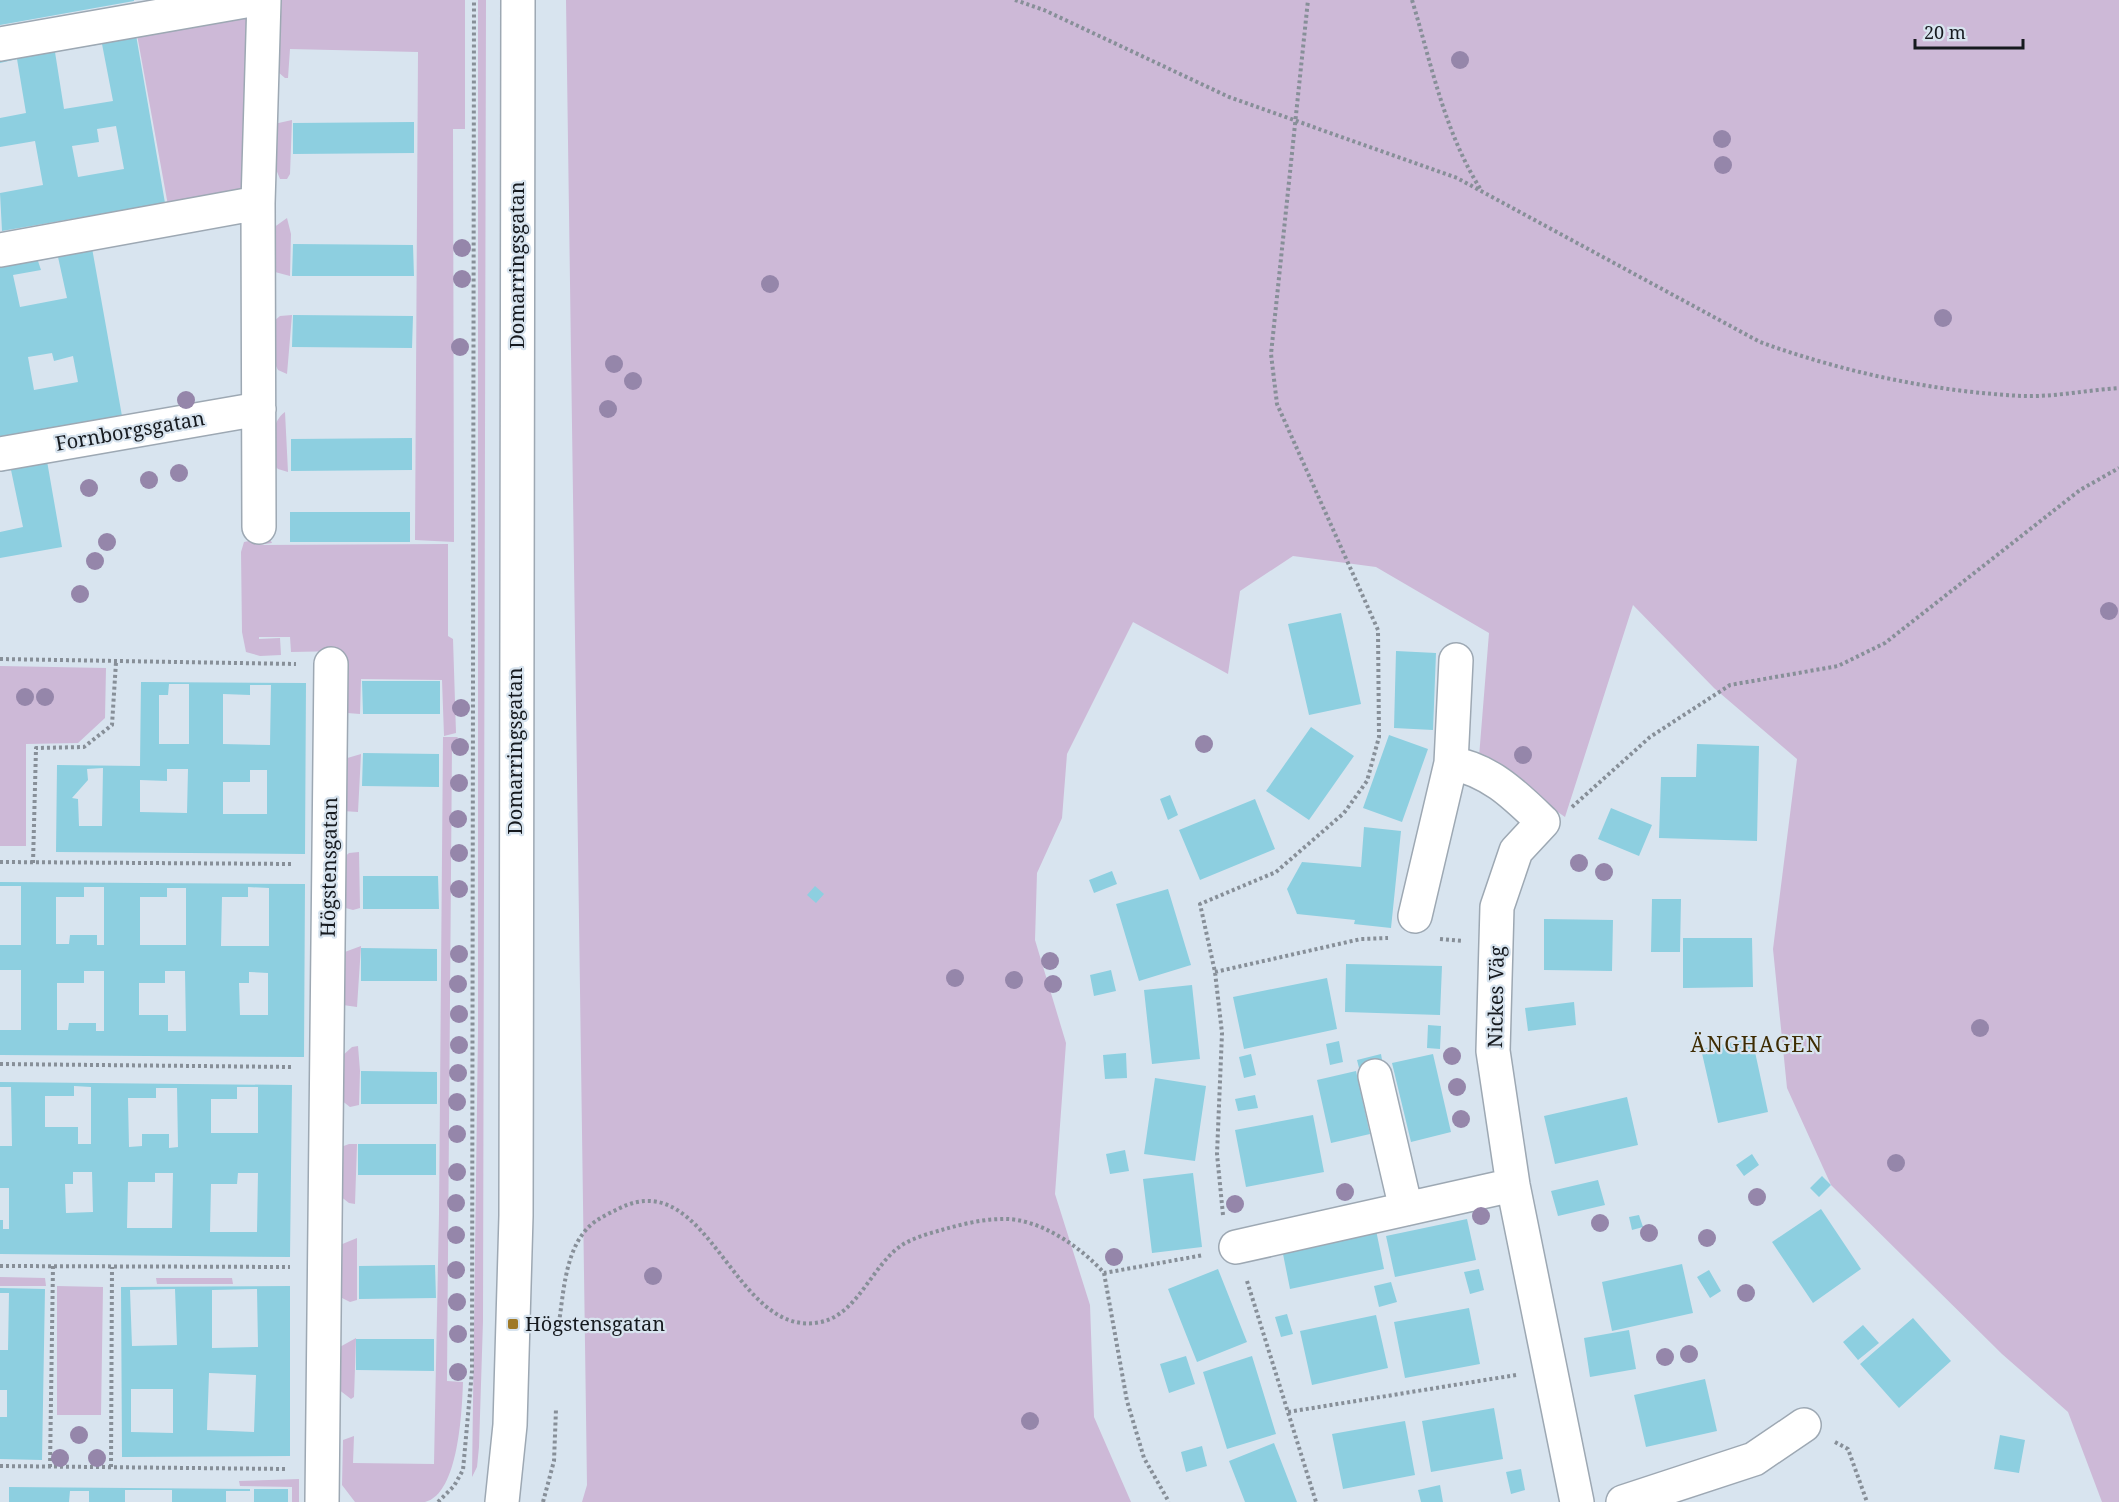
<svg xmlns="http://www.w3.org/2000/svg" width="2119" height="1502" viewBox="0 0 2119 1502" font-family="'Noto Serif',serif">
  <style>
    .green { fill: #cdb9d7 }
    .building { fill: #8dcfe0; fill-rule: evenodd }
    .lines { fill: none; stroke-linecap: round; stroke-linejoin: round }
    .minor-casing { stroke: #9da8b3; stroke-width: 36 }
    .path { stroke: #878f98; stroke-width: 4; stroke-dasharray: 3 3; stroke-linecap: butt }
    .minor { stroke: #fff; stroke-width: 33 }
    .tree { fill: #9586aa }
    .poi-dot { fill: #9f7926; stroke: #d8e4ef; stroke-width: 2 }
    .labels { text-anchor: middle; stroke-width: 4.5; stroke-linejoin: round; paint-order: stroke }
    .street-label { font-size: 20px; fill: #161a1f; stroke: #d8e4ef }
    .poi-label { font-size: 20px; fill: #161a1f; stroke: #d8e4ef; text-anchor: start }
    .neighbourhood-label { font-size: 21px; letter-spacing: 1.5px; fill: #3e2c03; stroke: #d8e4ef }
  </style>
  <rect width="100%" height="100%" fill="#d8e4ef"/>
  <!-- green -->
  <path class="green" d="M274 0H465V129H453L454 542 415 540 418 52 290 49 288 78H285L278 72Z
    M478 0H486L483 1321 479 1447 477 1467 472 1477 478 1032Z
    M566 0H2119V1502H2102L2068 1412 2002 1354 1831 1185 1787 1088 1773 949 1797 759 1714 688 1633 605 1565 817 1479 757 1489 633 1376 567 1293 556 1240 591 1228 674 1133 622 1067 754 1062 818 1037 873 1035 940 1066 1043 1055 1194 1090 1305 1094 1417 1131 1502H582L587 1485Z
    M247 15V197L169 211 136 29Z
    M292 120 290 174 287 179H280L273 162 274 124Z
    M287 218 291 234 290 276 275 272 272 265 273 228Z
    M292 315 287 374 278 370 275 364 274 321 280 316Z
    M285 412 288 472 278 469 272 463C273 445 269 424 285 412Z
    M269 537 272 543 259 545 448 544V636L453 639 456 733 444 736 442 680 361 679 360 714 347 713 344 710 343 651 291 652 290 637H259V639L280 638 281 655 260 656 246 652 242 632 241 552 244 542Z
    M0 666 106 668 105 718 78 743 26 744V846H0Z
    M443 737H458L452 745 447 1381 463 1382C462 1409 459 1494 425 1502 404 1502 377 1502 355 1502L342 1485 343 1440 354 1436 353 1463 434 1464 439 1214Z
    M361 754 358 812 343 811 344 759Z
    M359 852 360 908 353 910 342 907V859L349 853Z
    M361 946 357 1007 343 1005 342 953Z
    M358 1046 360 1071 359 1105 350 1107 341 1100V1057L352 1047Z
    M349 1144H357L355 1204 349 1203 340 1196 341 1147Z
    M357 1238V1300L350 1302 340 1297V1245Z
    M0 1277 45 1278 46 1286H0Z
    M156 1278H232L233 1284H157Z
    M57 1286 103 1287 101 1415H57Z
    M356 1338 354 1397 351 1399 338 1389V1348Z
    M299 1479V1502H292V1487L240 1486 239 1481Z"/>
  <!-- building -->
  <path class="building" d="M0 0H134V1L0 25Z
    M136 35 165 203 2 231 0 193 43 185 35 141 0 147V118L26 113 17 59 0 63V59ZM102 44 113 101 64 109 55 52ZM116 126 124 169 78 177 72 146 99 142 97 129Z
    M414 122V153L293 154V123Z
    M293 244 413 245 414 276H292Z
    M92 248 122 416 0 438V264ZM58 257 67 298 20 307 13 275 41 270 38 261ZM52 353 54 361 73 356 78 382 34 390 28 357Z
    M293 315 413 316 412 348 292 347Z
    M412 438V470L291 471V439Z
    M47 461 62 547 0 558V532L23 527 11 470 0 472V469Z
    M290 512H410V542H290Z
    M1341 613 1361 704 1309 715 1288 624Z
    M1396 651 1436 653 1433 730 1394 728Z
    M362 681H440V714H363Z
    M141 682 306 683 305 854 56 852 57 765 140 766ZM169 684H189V744H159V695H168ZM250 685H271L270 745 223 744V694L250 695ZM103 768 102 826H79L78 799 72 798 88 780 87 769ZM167 769H188L187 813 140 812V780L167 781ZM250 770H267V814H223V782H250Z
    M1311 727 1354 756 1309 820 1266 791Z
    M1389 735 1428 749 1402 822 1363 808Z
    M1697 744 1759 746 1757 841 1659 838 1661 777H1696Z
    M363 753 439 754V787L362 786Z
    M1170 795 1178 815 1168 820 1160 799Z
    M1255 799 1275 849 1200 880 1179 830Z
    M1611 808 1652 825 1639 856 1598 839Z
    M1364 827 1401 831 1391 928 1354 924 1355 920 1297 914 1287 889 1302 862 1361 867Z
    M1112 871 1117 884 1094 893 1089 880Z
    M363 876H438L439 909H363Z
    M0 882 305 884 304 1057 0 1055V1030H21V970H0V945H21V886H0ZM84 887H104V945H97V935H70L69 944H56V897H84ZM248 887 269 888V946H221L222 897H248ZM167 888H186V945H140V897H167ZM84 971H104V1031H96V1023H69L68 1030H57V983H84ZM165 971H185L186 1031H168V1015H139V983H165ZM249 972 268 973V1015H240L239 983H249Z
    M815 886 824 894 816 903 807 895Z
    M1168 889 1191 965 1139 981 1116 904Z
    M1652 899H1681L1680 952H1651Z
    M1544 919 1613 920 1612 971 1544 970Z
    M1683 938H1752L1753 987 1683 988Z
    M361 948 437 949V981H361Z
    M1346 964 1442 966 1440 1015 1345 1012Z
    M1111 970 1116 991 1094 996 1090 975Z
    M1327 978 1337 1029 1244 1049 1233 997Z
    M1192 985 1200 1059 1152 1064 1144 990Z
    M1574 1002 1576 1025 1528 1031 1525 1008Z
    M1428 1025 1441 1026 1440 1049 1427 1048Z
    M1752 1038 1768 1112 1718 1123 1701 1049Z
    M1339 1041 1343 1062 1330 1065 1326 1044Z
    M1126 1053 1127 1078 1105 1079 1103 1055Z
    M1251 1054 1256 1075 1244 1078 1239 1057Z
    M1381 1054 1383 1066 1360 1072 1357 1060Z
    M1433 1054 1451 1132 1411 1142 1392 1063Z
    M361 1071 437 1072V1104H361Z
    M1356 1071 1370 1134 1331 1143 1317 1080Z
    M1155 1078 1206 1086 1195 1161 1144 1154Z
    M0 1082 292 1085 290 1257 0 1254V1220H3V1229H9V1188H0V1146H12L11 1087H0ZM74 1086 91 1087V1144H78V1127H45V1096H74ZM237 1087H258V1133H211V1099H237ZM156 1088H177L178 1147 169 1148V1134H142V1146L129 1147 128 1098H156ZM73 1172H92L93 1212 66 1213 65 1184H73ZM155 1173H173L172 1228H127L128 1182H155ZM238 1173H258L257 1232H210L211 1184H237Z
    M1255 1095 1258 1108 1238 1111 1235 1099Z
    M1627 1097 1638 1145 1555 1164 1544 1116Z
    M1313 1115 1324 1172 1246 1187 1235 1130Z
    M358 1144H436V1175H358Z
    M1125 1150 1129 1171 1110 1174 1106 1154Z
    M1752 1154 1759 1165 1744 1176 1736 1165Z
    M1193 1173 1202 1247 1152 1253 1143 1179Z
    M1822 1176 1831 1185 1819 1197 1810 1188Z
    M1598 1180 1605 1205 1558 1216 1551 1191Z
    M1821 1209 1861 1269 1813 1303 1772 1242Z
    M1639 1215 1643 1227 1632 1230 1629 1217Z
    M1467 1219 1476 1260 1395 1277 1386 1236Z
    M1376 1230 1384 1269 1290 1289 1282 1249Z
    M1682 1264 1693 1313 1612 1331 1602 1282Z
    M435 1265 436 1298 359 1299V1266Z
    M1218 1269 1247 1342 1197 1362 1168 1289Z
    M1479 1269 1484 1290 1470 1294 1464 1272Z
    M1709 1270 1721 1291 1710 1298 1697 1277Z
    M1391 1282 1397 1302 1379 1307 1374 1286Z
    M290 1286V1456L122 1457 121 1287ZM175 1289 177 1345 132 1346 130 1290ZM257 1289 258 1347 212 1348V1290ZM209 1373 256 1375 254 1432 207 1430ZM131 1389H173V1433L131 1432Z
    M0 1288 45 1289 42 1460 0 1459V1417H7V1390H0V1350H8L9 1293H0Z
    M1469 1308 1480 1364 1405 1378 1394 1322Z
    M1287 1314 1293 1334 1281 1337 1275 1317Z
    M1376 1315 1388 1368 1312 1385 1300 1331Z
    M1913 1318 1951 1361 1899 1408 1860 1364Z
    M1863 1325 1879 1343 1858 1360 1843 1342Z
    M1629 1330 1636 1369 1590 1377 1584 1338Z
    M356 1339H434V1371L356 1370Z
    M1186 1356 1195 1384 1169 1393 1160 1364Z
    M1252 1356 1276 1434 1227 1449 1203 1372Z
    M1705 1379 1717 1431 1646 1447 1634 1395Z
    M1494 1408 1503 1459 1431 1472 1422 1421Z
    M1405 1421 1415 1475 1343 1489 1332 1434Z
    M2000 1435 2025 1440 2019 1473 1994 1469Z
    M1274 1443 1297 1502H1245L1229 1461Z
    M1202 1446 1207 1466 1186 1472 1181 1452Z
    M1521 1469 1525 1490 1511 1494 1506 1472Z
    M1440 1485 1443 1502H1421L1418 1490Z
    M9 1487 250 1489V1491H226V1502H172V1490H125V1502H89V1491H70L69 1502H9Z
    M254 1489H288V1502H254Z"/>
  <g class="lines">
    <defs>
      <path id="minor" d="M0 44 251 0
        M0 250 258 203
        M0 454 259 409
        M259 527 258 203 264 0
        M1451 763C1490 770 1515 795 1543 822L1516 851 1497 907 1493 1051 1513 1185 1577 1502
        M1415 916 1451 763 1456 660
        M1375 1076 1406 1209
        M1236 1247 1513 1185
        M322 1502 331 664
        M502 1502 510 1425 516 1216 518 0
        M1623 1502 1754 1459 1804 1425"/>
    </defs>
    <!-- minor casing -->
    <use href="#minor" class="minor-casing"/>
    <!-- path -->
    <path class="path" d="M1015 0 1044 10 1229 97 1457 178 1760 342C1843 372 1935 392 2023 396 2055 397 2088 390 2119 388
      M1412 0C1432 66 1444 131 1481 190
      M0 659 296 664
      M1572 807 1650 737 1730 685 1838 666 1885 643 2080 490 2119 468
      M0 862 293 864
      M33 863 36 748 84 747 112 725 116 662
      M1440 939 1463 941
      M1215 972 1361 939 1388 938
      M0 1064 293 1067
      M1223 1215 1217 1154 1222 1033 1215 972 1200 904 1276 872 1344 813 1367 781 1379 737 1378 630 1277 404 1271 354 1308 0
      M0 1266 290 1267
      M1104 1273 1127 1401 1144 1458 1169 1502
      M1247 1281 1316 1502
      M558 1329C564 1294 564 1243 596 1221 603 1216 612 1212 620 1208 710 1164 734 1341 821 1322 858 1314 872 1265 902 1245 915 1237 931 1233 945 1229 963 1224 983 1219 1003 1219 1039 1218 1081 1247 1104 1273L1204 1255
      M1288 1412 1516 1375
      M1835 1442 1848 1449 1867 1502
      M0 1466 287 1469
      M50 1467 53 1266
      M111 1467 112 1267
      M438 1502 454 1486 463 1470 472 1371 474 0
      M543 1502 554 1461 556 1409"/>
    <!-- minor -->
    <use href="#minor" class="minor"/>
  </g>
  <!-- trees -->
  <g class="tree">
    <circle cx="1460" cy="60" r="9"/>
    <circle cx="1722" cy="139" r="9"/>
    <circle cx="1723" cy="165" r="9"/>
    <circle cx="462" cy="248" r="9"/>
    <circle cx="462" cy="279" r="9"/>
    <circle cx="770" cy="284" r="9"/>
    <circle cx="1943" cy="318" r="9"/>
    <circle cx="460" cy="347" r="9"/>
    <circle cx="614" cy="364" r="9"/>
    <circle cx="633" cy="381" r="9"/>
    <circle cx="186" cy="400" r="9"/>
    <circle cx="608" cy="409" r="9"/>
    <circle cx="179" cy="473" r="9"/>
    <circle cx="149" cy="480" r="9"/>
    <circle cx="89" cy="488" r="9"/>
    <circle cx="107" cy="542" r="9"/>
    <circle cx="95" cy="561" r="9"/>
    <circle cx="80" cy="594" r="9"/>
    <circle cx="2109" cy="611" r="9"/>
    <circle cx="25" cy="697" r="9"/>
    <circle cx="45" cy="697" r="9"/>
    <circle cx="461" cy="708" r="9"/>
    <circle cx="1204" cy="744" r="9"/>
    <circle cx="460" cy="747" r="9"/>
    <circle cx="1523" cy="755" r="9"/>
    <circle cx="459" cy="783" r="9"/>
    <circle cx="458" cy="819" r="9"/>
    <circle cx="459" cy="853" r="9"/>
    <circle cx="1579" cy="863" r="9"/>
    <circle cx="1604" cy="872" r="9"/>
    <circle cx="459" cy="889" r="9"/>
    <circle cx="459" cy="954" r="9"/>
    <circle cx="1050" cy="961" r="9"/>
    <circle cx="955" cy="978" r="9"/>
    <circle cx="1014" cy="980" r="9"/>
    <circle cx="458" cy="984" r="9"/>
    <circle cx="1053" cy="984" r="9"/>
    <circle cx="459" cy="1014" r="9"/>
    <circle cx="1980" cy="1028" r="9"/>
    <circle cx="459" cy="1045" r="9"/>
    <circle cx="1452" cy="1056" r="9"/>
    <circle cx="458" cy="1073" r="9"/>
    <circle cx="1457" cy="1087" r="9"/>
    <circle cx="457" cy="1102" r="9"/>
    <circle cx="1461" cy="1119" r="9"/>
    <circle cx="457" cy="1134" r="9"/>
    <circle cx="1896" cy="1163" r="9"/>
    <circle cx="457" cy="1172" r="9"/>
    <circle cx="1345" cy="1192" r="9"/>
    <circle cx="1757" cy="1197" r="9"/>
    <circle cx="456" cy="1203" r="9"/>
    <circle cx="1235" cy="1204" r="9"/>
    <circle cx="1481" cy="1216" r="9"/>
    <circle cx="1600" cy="1223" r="9"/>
    <circle cx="1649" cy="1233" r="9"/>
    <circle cx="456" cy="1235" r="9"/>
    <circle cx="1707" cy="1238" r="9"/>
    <circle cx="1114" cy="1257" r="9"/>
    <circle cx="456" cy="1270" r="9"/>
    <circle cx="653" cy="1276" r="9"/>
    <circle cx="1746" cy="1293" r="9"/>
    <circle cx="457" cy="1302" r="9"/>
    <circle cx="458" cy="1334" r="9"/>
    <circle cx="1689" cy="1354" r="9"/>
    <circle cx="1665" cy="1357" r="9"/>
    <circle cx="458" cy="1372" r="9"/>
    <circle cx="1030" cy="1421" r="9"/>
    <circle cx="79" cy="1435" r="9"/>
    <circle cx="60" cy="1458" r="9"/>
    <circle cx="97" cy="1458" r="9"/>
  </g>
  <!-- markers -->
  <rect class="poi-dot" x="507" y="1318" width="12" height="12" rx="3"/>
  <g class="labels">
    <!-- street labels -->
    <g class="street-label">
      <text transform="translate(517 265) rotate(-90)" y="7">Domarringsgatan</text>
      <text transform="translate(130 431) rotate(-10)" y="7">Fornborgsgatan</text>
      <text transform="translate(515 751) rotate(-90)" y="7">Domarringsgatan</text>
      <text transform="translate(329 867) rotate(-89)" y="7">Högstensgatan</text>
      <text transform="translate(1496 997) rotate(-89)" y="7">Nickes Väg</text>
    </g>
    <!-- poi labels -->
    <g class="poi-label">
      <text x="525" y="1331">Högstensgatan</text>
    </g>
    <!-- neighbourhood labels -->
    <g class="neighbourhood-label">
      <text x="1757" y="1052">ÄNGHAGEN</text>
    </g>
  </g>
  <!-- scale -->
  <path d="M1915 39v9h108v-9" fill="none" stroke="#161a1f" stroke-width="3"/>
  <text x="1924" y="39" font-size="18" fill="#161a1f" stroke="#d8e4ef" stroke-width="4.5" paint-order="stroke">20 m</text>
</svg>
